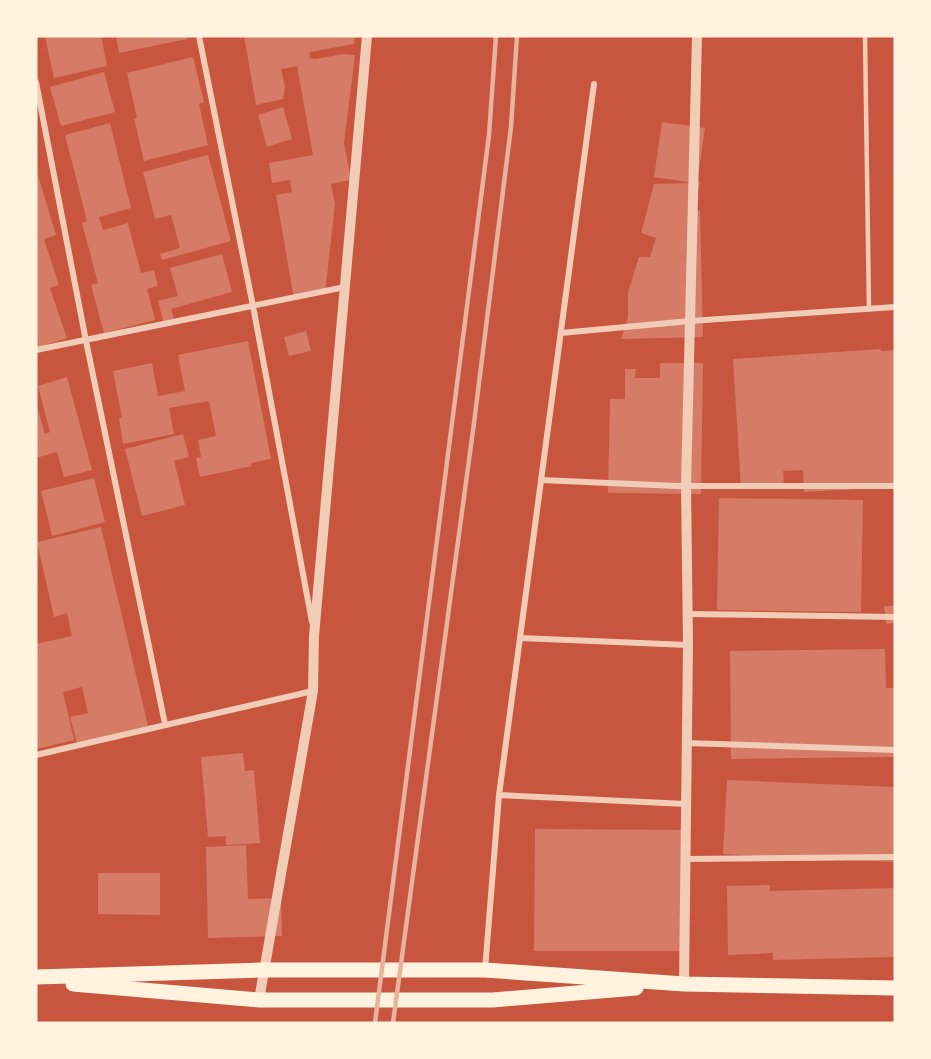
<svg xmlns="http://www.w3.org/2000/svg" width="931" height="1059" viewBox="0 0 931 1059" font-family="Ubuntu,sans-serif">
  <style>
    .building { fill: #d67c66 }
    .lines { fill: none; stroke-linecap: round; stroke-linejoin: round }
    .service { stroke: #f1ccb7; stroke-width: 4.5 }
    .minor { stroke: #f1ccb7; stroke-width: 6 }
    .tertiary { stroke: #f1ccb7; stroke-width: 10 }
    .primary { stroke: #fff3e0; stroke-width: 15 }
    .rail { stroke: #e9b49f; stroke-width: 4.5 }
  </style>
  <rect width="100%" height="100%" fill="#c8553d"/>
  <!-- building -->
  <path class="building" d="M101 36 107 66 54 78 45 37Z
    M116 36H186L187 39 119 53Z
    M244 36H355L354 44 310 52 309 58 315 59 344 54 355 55 344 143 351 180 331 184 335 204 325 294 294 299 276 195 292 192 290 180 272 183 269 163 313 155 297 66 281 69 285 87 283 99 256 105Z
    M193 57 204 102 199 104 208 145 144 161 134 119 137 118 127 73Z
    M104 72 115 112 61 126 50 87Z
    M283 107 292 139 267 147 258 115Z
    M662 122 705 128 697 182H700L692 208 700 211 703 337 621 339 628 317V292L639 257H650L656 238 641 233 654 184 694 183 654 177Z
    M110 123 131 208 99 217 103 230 128 223 141 273 154 270 158 286 147 289 155 320 104 333 91 285 98 283 82 223 87 221 65 135Z
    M208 155 231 241 162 260 160 254 180 248 171 215 155 219 143 172Z
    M36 169 56 235 44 239 59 285 50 288 67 338 36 348Z
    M222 254 232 292 171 309 174 318 163 321 158 301 178 296 170 268Z
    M306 331 311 351 289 356 284 337Z
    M248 341 271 459 251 463 252 466 200 477 196 458 201 457 198 440 216 436 209 401 169 408 174 434 123 444 119 418H122L113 371 152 363 158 396 185 391 178 355Z
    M881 349V351L895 350V487L804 492 803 470 783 471 784 487 741 489 733 359Z
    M660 363H703L701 494 608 493 610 399H625V369H636L635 378H660Z
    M67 377 92 470 64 477 57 452 36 458V403L45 434 50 432 38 386Z
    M183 434 189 457 174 461 185 505 142 516 125 449Z
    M94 478 105 522 52 536 41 491Z
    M719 498 863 500 861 612 717 610Z
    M101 527 148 726 77 743 70 717 88 713 82 687 63 692 74 740 36 749V644L72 636 67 613 54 617 37 542Z
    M884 606H895V623L886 624Z
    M885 649 886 688H895V757L731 759 730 651Z
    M243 753 245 771 254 770 260 843 226 845V836L208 837 201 757Z
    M727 780 895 787V862L723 854Z
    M535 829 687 830 686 951H534Z
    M246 845 248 899 281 898 282 936 208 938 206 847Z
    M98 873H160V915L98 914Z
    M770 885V891L895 888V957L773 960V953L728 955 727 886Z"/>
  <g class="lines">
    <!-- service -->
    <path class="service" d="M865 36 869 309"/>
    <!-- minor -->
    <path class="minor" d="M199 36 253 306 312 622
      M36 82 86 341 165 724
      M561 333 690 321 895 307
      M36 350 345 287
      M541 480 677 486H895
      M687 614 895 617
      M520 638 688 645
      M686 743 895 750
      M36 755 313 691
      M499 795 686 804
      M686 859 895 857
      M485 970 499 795 594 84"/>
    <!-- tertiary -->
    <path class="tertiary" d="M684 984 688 645 686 485 697 36
      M259 1000 313 691 314 636 367 36"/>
    <!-- primary -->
    <path class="primary" d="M36 977 264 970H485L684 984 895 988
      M73 984 259 1000H493L636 988"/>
    <!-- rail -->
    <path class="rail" d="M375 1023 489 135 496 36
      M393 1023 474 423 511 127 517 36"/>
  </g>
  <!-- border -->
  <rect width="931" height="1059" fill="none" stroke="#fff3e0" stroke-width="75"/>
</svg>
